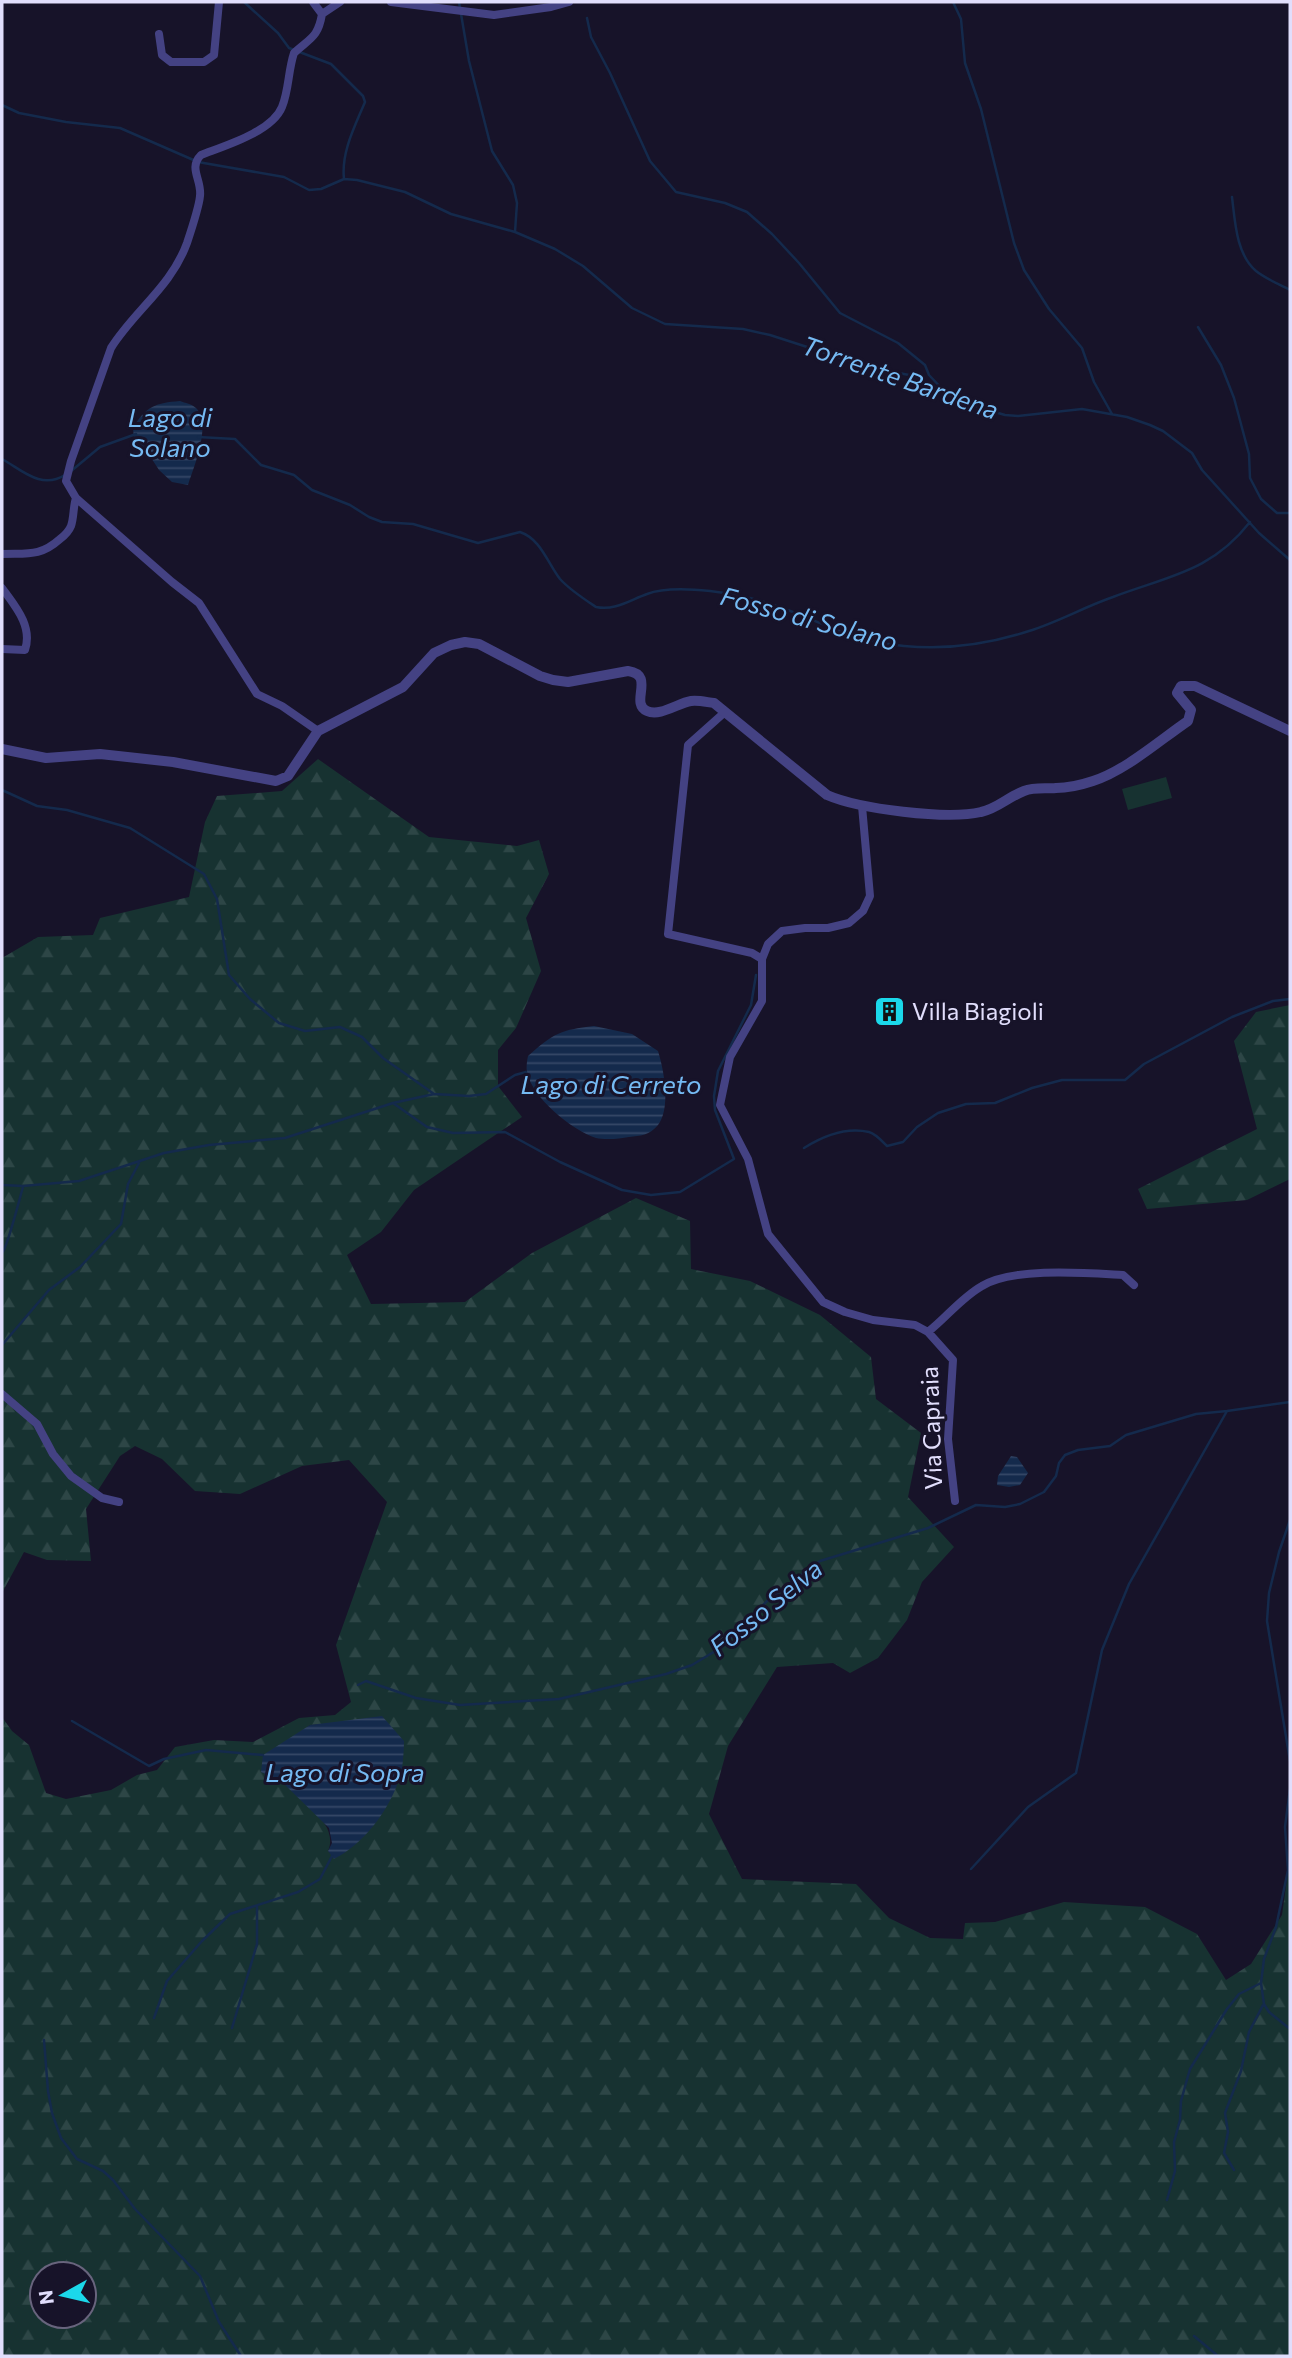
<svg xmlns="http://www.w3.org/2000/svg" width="1292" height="2358" viewBox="0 0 1292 2358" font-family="Commissioner,sans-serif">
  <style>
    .grass { fill: #173231 }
    .forest { fill: url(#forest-firs); fill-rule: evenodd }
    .water { fill: url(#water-rules) }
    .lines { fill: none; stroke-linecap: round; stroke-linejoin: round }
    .stream { stroke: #142a4c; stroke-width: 2.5 }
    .minor { stroke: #444283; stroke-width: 8 }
    .tertiary { stroke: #444283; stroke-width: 10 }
    .labels { text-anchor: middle; stroke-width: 6; stroke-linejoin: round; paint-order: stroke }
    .poi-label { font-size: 24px; fill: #e1defc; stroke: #171329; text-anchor: start }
    .street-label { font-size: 24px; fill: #e1defc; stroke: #171329 }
    .water-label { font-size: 26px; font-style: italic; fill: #75baf3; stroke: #171329 }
  </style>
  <defs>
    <pattern id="forest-firs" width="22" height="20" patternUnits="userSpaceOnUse" patternTransform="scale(1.75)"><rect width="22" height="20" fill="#173231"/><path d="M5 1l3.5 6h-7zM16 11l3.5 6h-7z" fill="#2d4646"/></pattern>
    <pattern id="water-rules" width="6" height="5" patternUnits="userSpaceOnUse" patternTransform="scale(1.75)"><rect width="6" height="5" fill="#142a4c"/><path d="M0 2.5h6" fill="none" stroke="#364867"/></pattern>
  </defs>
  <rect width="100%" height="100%" fill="#171329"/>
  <!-- grass -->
  <path class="grass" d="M1166 777 1172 798 1128 810 1122 789Z"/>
  <!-- forest -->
  <path class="forest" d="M318 759 429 837 517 846 539 840 549 874 526 918 541 971 516 1028 498 1050V1086L522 1117 414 1190 381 1232 347 1255 371 1304 465 1302 532 1253 636 1198 690 1221 691 1269 750 1281 820 1315 871 1357 876 1399 921 1433 908 1497 954 1547 922 1582 907 1620 878 1658 850 1673 833 1663 777 1667 728 1746 709 1814 742 1879 856 1884 889 1918 930 1938 963 1939 965 1923 995 1922 1064 1902 1145 1907 1197 1934 1226 1980 1251 1964 1282 1915 1290 1857V2356H2V1717L12 1731 29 1745 46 1793 66 1799 111 1790 137 1775 157 1770 175 1747 214 1740 253 1742 299 1718 335 1715 351 1702 336 1645 387 1502 349 1460 302 1466 240 1494 195 1491 162 1459 135 1446 120 1456 86 1509 91 1561 47 1560 24 1552 2 1593V958L38 937 93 935 100 918 189 897 205 822 217 796 282 791ZM337 1723 335 1859 328 1851C340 1824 300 1799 282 1782L292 1738 310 1725ZM42 2274H84V2316H42Z
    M1290 1005V1179L1247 1200 1147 1209 1138 1189 1257 1129 1234 1041 1256 1012Z"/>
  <!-- water -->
  <path class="water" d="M180 401C185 403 192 404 196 408 212 423 194 467 188 485L172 482 159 470 146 450 134 439 133 428C146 406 156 403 180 401Z
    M594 1026 632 1034 658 1051C664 1070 671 1108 658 1125 650 1135 640 1136 629 1137 619 1139 605 1140 596 1138 572 1130 532 1098 527 1072 526 1068 527 1061 528 1056 554 1033 560 1030 594 1026Z
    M1011 1456 1017 1457 1028 1473 1020 1485 1009 1487 997 1485 998 1476Z
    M382 1716 404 1741C404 1750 403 1760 402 1769 394 1804 366 1843 334 1859L328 1851 332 1843 329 1828 282 1782 261 1772 263 1755 310 1725Z"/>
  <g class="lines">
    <!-- stream -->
    <path class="stream" d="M244 2 278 33 289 48 331 64 363 96 365 102C355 126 341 152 344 179
      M459 2 469 61 492 151 513 185 517 203 515 232
      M953 2 961 19 965 63 981 109 1014 243 1024 270 1049 309 1082 348 1094 382 1112 414
      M587 18 591 37 610 73 650 161 676 192 725 203 747 212 772 234 799 263 840 313 898 343 925 365 929 375 946 393
      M2 105 19 113 66 122 120 128 198 162 284 177 309 190 321 189 344 179 357 180 405 192 451 214 515 232 555 249 583 266 632 308 665 324 743 329 770 335 869 367 914 376 964 403 1005 415 1018 416 1082 409 1127 417 1150 425 1163 431 1192 453 1202 470 1259 533 1290 560
      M1232 197C1235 221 1236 254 1256 271 1266 279 1279 284 1290 290
      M1198 327 1221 365 1234 398 1249 454 1250 478 1261 499 1277 513H1290
      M198 437 235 439 261 465 294 475 312 490 350 505 369 517 382 522 413 524 478 543 520 532C541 539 548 564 560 579 570 590 584 599 596 607 615 611 630 600 647 594 665 587 691 589 710 591 735 594 759 599 782 608 814 619 844 636 877 642 928 652 980 647 1029 631 1058 622 1084 607 1113 597 1168 576 1211 572 1250 522
      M2 459C22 470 41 490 65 475
      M70 472 100 447 136 434
      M2 790 37 806 67 810 130 828 204 874 217 899 229 975 250 999 279 1023 305 1031 340 1027 362 1037 383 1058 434 1094
      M393 1103 427 1127 453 1133 505 1132 560 1162 622 1190 651 1195 680 1192 734 1159 715 1110 714 1096 718 1071 751 1005 756 975
      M804 1148C823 1136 847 1127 869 1132 876 1134 882 1141 887 1146L903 1142 917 1127 938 1113 966 1104 995 1103 1032 1088 1062 1080H1125L1144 1064 1232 1017 1273 1001 1290 999
      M2 1185 23 1186 79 1181 164 1153 209 1145 285 1138 393 1103 434 1094 469 1096 486 1094 515 1075 526 1072
      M2 1253C8 1246 19 1200 23 1187
      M2 1345 49 1290 80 1267 121 1224 128 1184 139 1163
      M1290 1520 1279 1552 1269 1593 1267 1621 1290 1761
      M358 1685 366 1681 416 1698 460 1705 559 1699 666 1674 692 1665 722 1647 768 1600 820 1561 928 1528 976 1505 1005 1507 1020 1504 1044 1492 1056 1476 1059 1463 1065 1455 1078 1450 1110 1446 1126 1435 1196 1414 1227 1411
      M72 1721 149 1766 164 1759 206 1750 263 1755
      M1290 1789 1285 1827 1288 1870 1276 1927 1264 1959 1261 1983 1264 2004 1269 2012 1290 2029
      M971 1869 1028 1807 1076 1773 1102 1650 1129 1584 1227 1411 1290 1402
      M154 2018 167 1981 202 1941 230 1914 298 1892 320 1879 332 1856
      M232 2028 257 1944V1906
      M44 2040 48 2091 52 2113 61 2138 77 2159 103 2171 113 2180 135 2209 200 2276 219 2322 241 2356
      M1234 2170 1224 2153 1228 2132 1225 2113 1241 2071 1249 2032 1263 2005
      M1167 2200 1175 2171 1174 2142 1180 2120 1181 2101 1190 2069 1227 2009 1239 1994 1261 1983
      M1194 2336 1218 2356"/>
    <!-- minor -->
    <path class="minor" d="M313 2 322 14C318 38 310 38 294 53 288 71 289 90 282 107 272 132 224 146 201 155 188 168 202 180 200 196 199 207 191 231 187 243 171 287 135 310 111 348L71 461 66 481 76 498 172 582 199 603 257 694 282 706 318 731
      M391 2 494 15 551 7 569 2
      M322 14 340 2
      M159 34 162 55 171 62H204L214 55 219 2
      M2 554C27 553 40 557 60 539 64 536 69 531 71 526 74 518 73 507 76 498
      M2 588C15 606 33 626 25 650L2 649
      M725 712 688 745 668 934 752 953 762 959
      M862 806 870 896 863 911 849 923 828 928H805L782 931 768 944 762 959V1001L730 1057 720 1105 748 1159 768 1234 823 1302 845 1312 873 1320 915 1325 928 1332 953 1360 948 1439 955 1501
      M928 1332C947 1317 961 1298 982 1286 1013 1267 1086 1273 1123 1275L1134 1285
      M2 1394 37 1424 53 1454 71 1476 102 1498 119 1502"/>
    <!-- tertiary -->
    <path class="tertiary" d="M2 749 46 758 100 754 173 762 276 781 288 776 318 731 403 687 434 653 451 645 465 642 479 644 540 676 553 680 568 682 628 671C656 675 629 703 647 711 660 717 678 703 691 701 698 700 706 702 714 703L827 795C859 809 947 820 981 812 997 809 1008 797 1024 791 1034 787 1045 789 1056 788 1068 788 1081 785 1093 781 1125 771 1160 740 1188 721L1191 710 1177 693 1181 686H1195L1290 731"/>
  </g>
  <!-- icons -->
  <defs>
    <symbol id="building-square" viewBox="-11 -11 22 22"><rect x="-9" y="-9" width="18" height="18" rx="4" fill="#1bd8ea" stroke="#171329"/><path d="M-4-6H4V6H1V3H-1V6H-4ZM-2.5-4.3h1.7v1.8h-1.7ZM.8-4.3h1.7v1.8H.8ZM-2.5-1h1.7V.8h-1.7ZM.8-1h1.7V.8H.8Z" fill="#111"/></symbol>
  </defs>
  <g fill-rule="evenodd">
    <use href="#building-square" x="872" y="994" width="35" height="35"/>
  </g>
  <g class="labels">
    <!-- poi labels -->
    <g class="poi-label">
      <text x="912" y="1020">Villa Biagioli</text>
    </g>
    <!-- street labels -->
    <g class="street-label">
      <text transform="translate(932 1428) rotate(-92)" y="8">Via Capraia</text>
    </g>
    <!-- water labels -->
    <g class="water-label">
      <text transform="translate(900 378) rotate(19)" y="9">Torrente Bardena</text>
      <text x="170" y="427">Lago di<tspan x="170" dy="30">Solano</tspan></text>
      <text transform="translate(809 619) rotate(15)" y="9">Fosso di Solano</text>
      <text x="611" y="1094">Lago di Cerreto</text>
      <text transform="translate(766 1608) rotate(-39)" y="9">Fosso Selva</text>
      <text x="345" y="1782">Lago di Sopra</text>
    </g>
  </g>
  <!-- border -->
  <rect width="1292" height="2358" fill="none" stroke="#e1defc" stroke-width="7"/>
  <!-- north arrow -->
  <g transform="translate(63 2295) rotate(262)"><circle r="33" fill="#171329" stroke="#68647d" stroke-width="2"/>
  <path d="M0-5L12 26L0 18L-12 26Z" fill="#1bd8ea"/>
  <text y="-10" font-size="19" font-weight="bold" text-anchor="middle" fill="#e1defc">N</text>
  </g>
</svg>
